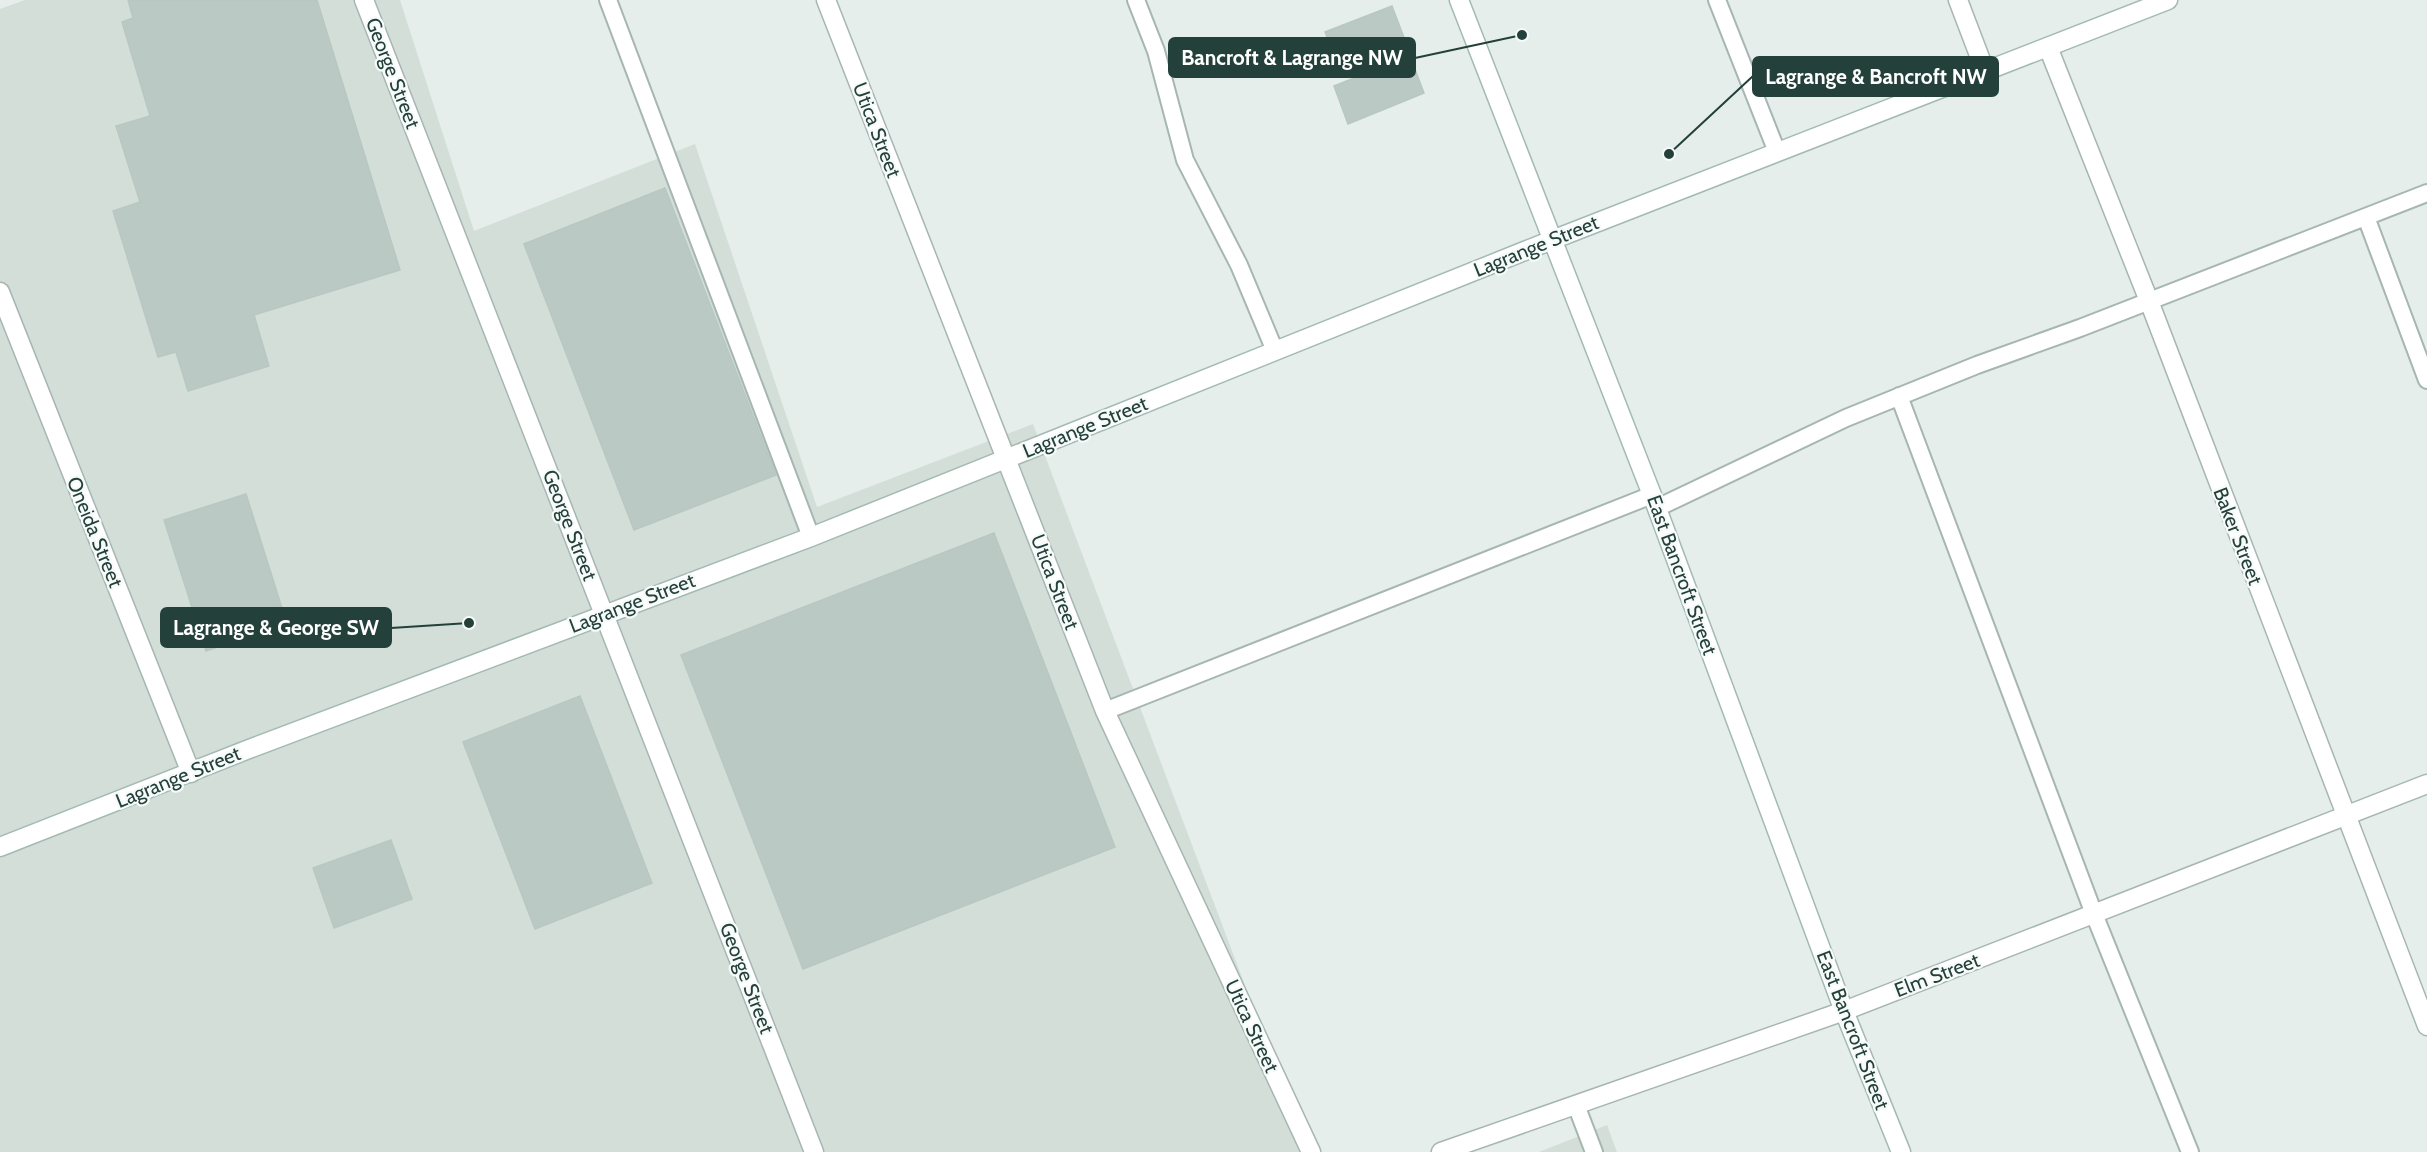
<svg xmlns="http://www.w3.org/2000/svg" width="2427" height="1152" viewBox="0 0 2427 1152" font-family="Cabin,sans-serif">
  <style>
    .built { fill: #d3ded9 }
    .building { fill: #bac9c3; stroke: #b7c8c2; stroke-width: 1.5 }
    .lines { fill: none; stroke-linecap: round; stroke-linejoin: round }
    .lane-casing { stroke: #a7b6b2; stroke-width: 20 }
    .street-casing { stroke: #a7b6b2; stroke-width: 21 }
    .secondary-casing { stroke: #a3bab3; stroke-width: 21 }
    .lane { stroke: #fff; stroke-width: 16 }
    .street { stroke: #fff; stroke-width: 18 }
    .secondary { stroke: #fff; stroke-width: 18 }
    .labels { text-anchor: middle; stroke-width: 4.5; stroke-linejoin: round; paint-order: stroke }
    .street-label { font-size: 20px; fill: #24403a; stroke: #f6faf8 }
    .leader { fill: none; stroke: #24403a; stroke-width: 2 }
    .callout-dot { fill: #24403a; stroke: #f6faf8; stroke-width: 2 }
    .callout { fill: #24403a; stroke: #24403a; stroke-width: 2 }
    .callout-label { font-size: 21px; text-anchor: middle; font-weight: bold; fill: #fff }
  </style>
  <rect width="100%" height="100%" fill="#e5eeea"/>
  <!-- built -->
  <path class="built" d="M25 0H400L474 231 695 144 817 507 1033 424 1308 1152H0V9Z
    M1607 1125 1617 1152H1539Z"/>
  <!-- building -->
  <path class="building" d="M128 0H317L400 270 254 315 269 366 188 391 176 352 158 357 113 211 140 202 116 126 150 116 122 22 133 18Z
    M1392 6 1408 48 1342 74 1325 32Z
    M1410 56 1424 93 1348 124 1334 86Z
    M665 188 776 475 634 530 524 244Z
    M246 494 287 624 206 651 164 520Z
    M994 533 1115 847 803 969 681 655Z
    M580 696 652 883 535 929 463 742Z
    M391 840 412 899 334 928 313 868Z"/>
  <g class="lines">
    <defs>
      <path id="lane" d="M608 0 811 537
        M1136 0 1156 51 1185 160 1239 265 1275 351
        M1717 0 1777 152
        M2366 217 2427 380
        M1899 396 2094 914 2190 1152
        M1657 508 1846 418 1977 365 2080 328 2427 193
        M1105 711 1652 495
        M1576 1105 1594 1152"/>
      <path id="street" d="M364 0 814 1152
        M826 0 1105 711 1311 1152
        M1958 0 1985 71
        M2048 47 2149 301 2427 1026
        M0 292 191 773
        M1441 1152 1844 1011 2427 784"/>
      <path id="secondary" d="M1459 0 1652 495 1844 1011 1901 1152
        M0 847 249 749 811 537 1552 240 2168 0"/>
    </defs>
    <!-- lane casing -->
    <use href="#lane" class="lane-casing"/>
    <!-- street casing -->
    <use href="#street" class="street-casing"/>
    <!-- secondary casing -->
    <use href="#secondary" class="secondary-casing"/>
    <!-- lane -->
    <use href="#lane" class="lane"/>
    <!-- street -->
    <use href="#street" class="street"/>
    <!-- secondary -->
    <use href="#secondary" class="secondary"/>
  </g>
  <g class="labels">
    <!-- street labels -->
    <g class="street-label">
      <text transform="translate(393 73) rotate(69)" y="7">George Street</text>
      <text transform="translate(877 130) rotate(69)" y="7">Utica Street</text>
      <text transform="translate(1536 246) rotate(-22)" y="7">Lagrange Street</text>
      <text transform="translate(1085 427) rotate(-22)" y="7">Lagrange Street</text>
      <text transform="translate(570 525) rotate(69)" y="7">George Street</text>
      <text transform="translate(95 532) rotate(68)" y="7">Oneida Street</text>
      <text transform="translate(2238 536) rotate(69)" y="7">Baker Street</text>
      <text transform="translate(1682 575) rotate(70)" y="7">East Bancroft Street</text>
      <text transform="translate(1055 582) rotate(69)" y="7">Utica Street</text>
      <text transform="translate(632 603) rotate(-21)" y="7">Lagrange Street</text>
      <text transform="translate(178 777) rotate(-22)" y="7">Lagrange Street</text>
      <text transform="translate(1937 975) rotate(-21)" y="7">Elm Street</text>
      <text transform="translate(747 978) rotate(69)" y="7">George Street</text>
      <text transform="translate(1252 1026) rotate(65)" y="7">Utica Street</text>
      <text transform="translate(1853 1030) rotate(69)" y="7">East Bancroft Street</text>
    </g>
  </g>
  <!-- callouts -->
  <path class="leader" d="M1522 35L1415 58M1669 154L1753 76M469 623L391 628"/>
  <g class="callout-dot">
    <circle cx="1522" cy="35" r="6"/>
    <circle cx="1669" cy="154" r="6"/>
    <circle cx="469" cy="623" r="6"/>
  </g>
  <g class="callout">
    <rect x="1169" y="38" width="246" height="39" rx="6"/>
    <rect x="1753" y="57" width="245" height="39" rx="6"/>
    <rect x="161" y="608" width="230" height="39" rx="6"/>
  </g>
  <g class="callout-label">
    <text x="1292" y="65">Bancroft &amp; Lagrange NW</text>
    <text x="1876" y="84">Lagrange &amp; Bancroft NW</text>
    <text x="276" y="635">Lagrange &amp; George SW</text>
  </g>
</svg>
